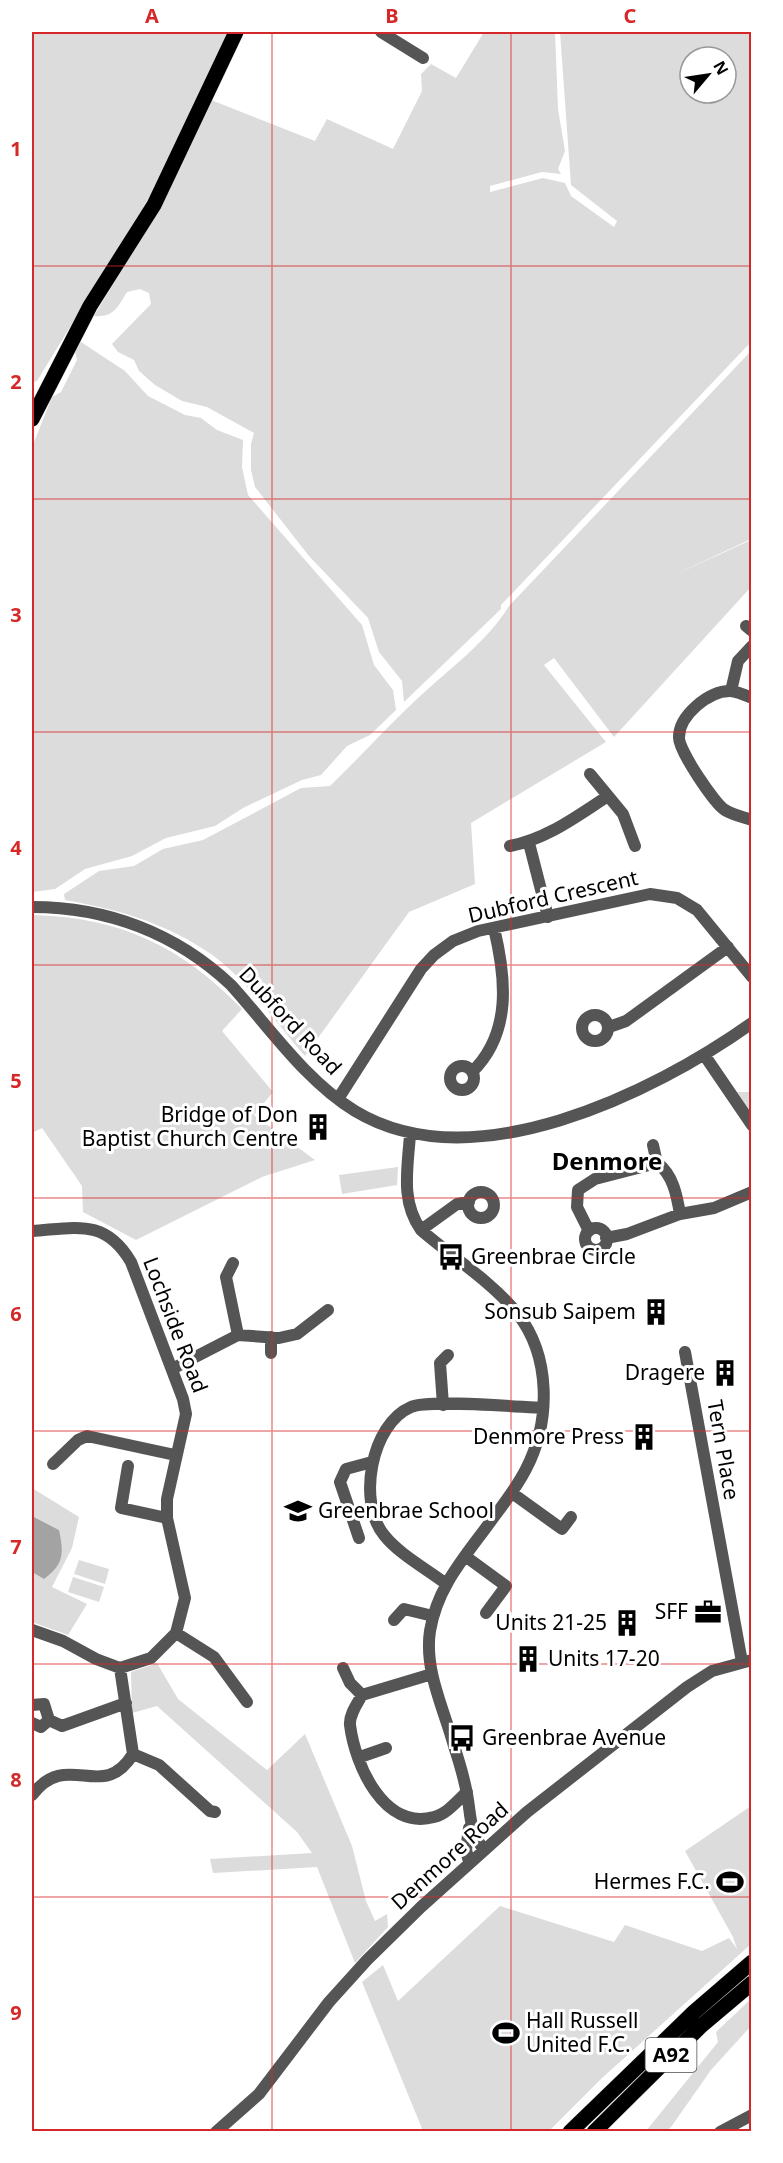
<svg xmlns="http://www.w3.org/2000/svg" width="783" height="2163" viewBox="0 0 783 2163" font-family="'Noto Sans',sans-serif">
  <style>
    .green { fill: #dcdcdc; fill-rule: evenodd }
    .water { fill: #a3a3a3 }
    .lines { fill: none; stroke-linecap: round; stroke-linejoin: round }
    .major-casing { stroke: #dbdbdb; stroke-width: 16 }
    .minor { stroke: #555; stroke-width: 12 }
    .major { stroke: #000; stroke-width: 15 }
    .grid { fill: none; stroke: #d62828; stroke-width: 1.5; stroke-opacity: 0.55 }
    .labels { text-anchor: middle; stroke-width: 6; stroke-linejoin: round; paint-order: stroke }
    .shield { fill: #fff; stroke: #4c4c4c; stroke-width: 1.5 }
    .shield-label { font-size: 20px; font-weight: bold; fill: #000 }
    .street-label { font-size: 21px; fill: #000; stroke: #fff }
    .poi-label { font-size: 21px; fill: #000; stroke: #fff; text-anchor: end }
    .quarter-label { font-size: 24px; font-weight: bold; fill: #000; stroke: #fff }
    .neatline { fill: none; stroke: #d62828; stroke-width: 2 }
    .grid-label { font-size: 20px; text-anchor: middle; font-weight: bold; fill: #d62828 }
  </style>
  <rect width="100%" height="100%" fill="#fff"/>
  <!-- green -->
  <path class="green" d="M32 32H230L150 196 37 381 32 382Z
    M484 32H555L558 109 565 151 558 169 561 174 542 172 490 186V192L543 178 565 183 571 196 614 227 617 221 571 185 560 32H751V342L501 605V609L404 702 402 681 379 652 368 618 309 556 255 487 251 470V444L254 433 207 407 182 401 155 385 139 371 134 360 118 352 112 344 151 304 149 293 140 289 127 292C118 307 113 318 94 316L167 194 211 100 315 141 327 119 393 149 422 91 421 74 431 64 456 78ZM690 57H726V93H690Z
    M81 342 125 371 148 396 185 415 201 418 217 430 243 440 242 467 248 495 362 625 374 665 393 690 396 710 370 735 347 746 321 775 302 780 243 808 215 826 166 838 132 856 85 869 55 889 32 892V447L52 397 61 392 77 360 75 351Z
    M751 351V539L668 578 751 540V587L614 737 554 658 544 665 606 742 471 823 475 884 409 912 305 1056C276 1023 247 980 211 954 166 923 117 909 65 900L64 894 99 871 134 866 163 849 203 840 301 788 330 786C360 757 388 726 418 698 448 670 488 641 509 606Z
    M32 915C120 917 181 946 242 1009L222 1031 273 1092 254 1115 315 1160 262 1177 136 1240 83 1212 82 1186 42 1128 32 1133Z
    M737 1092H751V1114Z
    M398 1167 397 1185 342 1194 339 1175Z
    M32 1488 79 1517 72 1548 52 1587 87 1604 68 1635 32 1622V1572L44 1579 59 1530 32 1516Z
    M79 1560 109 1569 105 1584 74 1574Z
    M73 1577 104 1587 99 1602 68 1592Z
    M157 1663 178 1699 267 1770 305 1734 352 1846 366 1901 375 1921 387 1914 388 1927 355 1963 317 1867 213 1873 210 1859 312 1853 297 1832 157 1706 132 1713 131 1672Z
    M751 1806V1944L602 2078 549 2131H423L362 1982 383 1965 398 2001 500 1906 614 1942 625 1925 702 1951 729 1938 737 1949 733 1937 685 1851Z
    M751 1999V2026L711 2070 671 2127 666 2131H646L718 2042 716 2032Z"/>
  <!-- water -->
  <path class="water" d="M32 1516 59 1530C64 1554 64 1564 44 1579L32 1572Z"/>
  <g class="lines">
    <defs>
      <path id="major" d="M32 419 90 306 154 205 236 32
        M570 2132 694 2012 752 1962
        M594 2132 701 2026 752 1983"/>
    </defs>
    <!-- major casing -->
    <use href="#major" class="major-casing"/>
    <!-- minor -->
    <path class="minor" d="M381 32 423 58
      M746 626 752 631
      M731 691 738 661 752 646
      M752 698C745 695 736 691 730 691 708 691 679 716 679 737 678 750 715 804 725 810 733 815 743 817 752 820
      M590 774 623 814 635 846
      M529 843 548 917
      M510 846C547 839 577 816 608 796
      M32 907C107 907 176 933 231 985 270 1028 305 1080 355 1111 473 1182 652 1094 752 1023
      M582 1028a13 13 0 1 1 26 0a13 13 0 1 1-26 0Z
      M609 1027 626 1021 728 947
      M705 1056 752 1125
      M450 1078a12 12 0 1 1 24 0a12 12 0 1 1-24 0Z
      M472 1072C512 1033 506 978 494 928
      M338 1099 421 969 434 955 453 941 478 931 650 894 677 898 697 910 752 977
      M410 1134C408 1167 400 1201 421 1230 452 1257 491 1281 517 1313 551 1356 551 1421 526 1469 516 1489 501 1507 488 1525 463 1559 437 1588 430 1631 424 1670 444 1709 454 1746 459 1761 464 1778 467 1794 471 1814 469 1833 484 1849
      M653 1145 657 1163C673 1174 677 1196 680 1214
      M468 1205a13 13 0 1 1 26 0a13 13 0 1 1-26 0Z
      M585 1239a11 11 0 1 1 22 0a11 11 0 1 1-22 0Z
      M421 1230 457 1204 469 1202
      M32 1231C76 1228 105 1218 131 1262L183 1399 186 1414 167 1499V1518L185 1598 176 1633 151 1658 120 1668 96 1659 63 1641 32 1630
      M589 1231 577 1207 578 1190 595 1179 657 1163
      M606 1238 627 1234 680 1214 714 1208 752 1192
      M233 1263 226 1277 238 1335
      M271 1337V1353
      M685 1352 742 1662
      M172 1369 238 1335 279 1338 297 1334 328 1310
      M443 1405 440 1363 448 1355
      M53 1464 78 1440 87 1436 175 1455
      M128 1466 121 1508 167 1518
      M512 1493 562 1529 571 1517
      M359 1538 340 1482 346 1469 372 1462
      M465 1556 506 1586 486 1613
      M445 1583C425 1568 399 1554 384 1535 357 1502 371 1424 411 1407 429 1399 519 1407 543 1408
      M394 1620 404 1609 433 1616
      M176 1633 214 1657 247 1702
      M343 1668 350 1683 362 1695
      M432 1674 362 1695C357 1704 349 1715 350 1725 355 1765 384 1831 434 1817 447 1814 457 1801 467 1792
      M32 1705 44 1704 49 1720 62 1726 126 1703
      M32 1723 41 1727 49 1720
      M133 1754 159 1765 210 1811 215 1812
      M360 1757 386 1748
      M32 1795C68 1748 102 1804 133 1754L120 1668
      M469 1862 466 1850 469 1828
      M216 2132 259 2094 329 2002 367 1960 421 1907 527 1812 687 1687 712 1671 752 1660
      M720 2132 752 2115"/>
    <!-- major -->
    <use href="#major" class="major"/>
  </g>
  <!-- grid -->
  <path class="grid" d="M272 32V2132M511 32V2132M32 266H752M32 499H752M32 732H752M32 965H752M32 1198H752M32 1431H752M32 1664H752M32 1897H752"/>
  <!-- icons -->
  <defs>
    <symbol id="building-bare" viewBox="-9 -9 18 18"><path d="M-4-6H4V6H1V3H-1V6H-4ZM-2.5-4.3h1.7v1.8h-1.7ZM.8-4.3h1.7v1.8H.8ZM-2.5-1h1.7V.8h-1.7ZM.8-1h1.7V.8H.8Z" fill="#000" stroke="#fff" stroke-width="2.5" paint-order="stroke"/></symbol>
    <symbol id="bus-bare" viewBox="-9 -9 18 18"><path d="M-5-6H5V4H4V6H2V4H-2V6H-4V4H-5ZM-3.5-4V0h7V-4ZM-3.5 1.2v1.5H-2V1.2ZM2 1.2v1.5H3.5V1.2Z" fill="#000" stroke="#fff" stroke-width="2.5" paint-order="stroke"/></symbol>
    <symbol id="school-bare" viewBox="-9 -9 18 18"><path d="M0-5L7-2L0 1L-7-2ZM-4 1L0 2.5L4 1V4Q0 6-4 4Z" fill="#000" stroke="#fff" stroke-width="2.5" paint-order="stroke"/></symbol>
    <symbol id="office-bare" viewBox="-9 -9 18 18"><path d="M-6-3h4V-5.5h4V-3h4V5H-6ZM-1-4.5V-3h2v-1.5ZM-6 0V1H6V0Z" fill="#000" stroke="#fff" stroke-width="2.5" paint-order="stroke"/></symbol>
    <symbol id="stadium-bare" viewBox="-9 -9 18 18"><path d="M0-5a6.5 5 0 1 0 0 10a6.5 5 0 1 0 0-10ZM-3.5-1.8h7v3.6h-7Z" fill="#000" stroke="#fff" stroke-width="2.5" paint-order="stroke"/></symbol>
  </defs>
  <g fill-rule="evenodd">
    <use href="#building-bare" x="299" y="1108" width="38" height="38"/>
    <use href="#bus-bare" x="432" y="1238" width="38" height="38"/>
    <use href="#building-bare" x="637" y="1293" width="38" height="38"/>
    <use href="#building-bare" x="706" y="1354" width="38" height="38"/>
    <use href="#building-bare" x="625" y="1418" width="38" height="38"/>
    <use href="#school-bare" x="279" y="1492" width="38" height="38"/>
    <use href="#office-bare" x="689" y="1593" width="38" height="38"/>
    <use href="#building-bare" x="608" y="1604" width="38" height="38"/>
    <use href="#building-bare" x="509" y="1640" width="38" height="38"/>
    <use href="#bus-bare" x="443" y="1719" width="38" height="38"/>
    <use href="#stadium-bare" x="711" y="1863" width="38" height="38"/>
    <use href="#stadium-bare" x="487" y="2014" width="38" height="38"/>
  </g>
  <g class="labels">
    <!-- shield labels -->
    <rect class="shield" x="645.5" y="2038" width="51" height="34" rx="4.5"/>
    <g class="shield-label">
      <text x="671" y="2062">A92</text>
    </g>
    <!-- street labels -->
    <g class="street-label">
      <text transform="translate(553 897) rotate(-13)" y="7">Dubford Crescent</text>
      <text transform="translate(290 1021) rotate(47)" y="7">Dubford Road</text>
      <text transform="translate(175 1325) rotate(69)" y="7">Lochside Road</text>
      <text transform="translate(723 1450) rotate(80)" y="7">Tern Place</text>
      <text transform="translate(450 1856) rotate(-42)" y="7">Denmore Road</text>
    </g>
    <!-- poi labels -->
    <g class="poi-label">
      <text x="298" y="1122">Bridge of Don<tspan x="298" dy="24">Baptist Church Centre</tspan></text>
      <text x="471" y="1264" text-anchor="start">Greenbrae Circle</text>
      <text x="636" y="1319">Sonsub Saipem</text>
      <text x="705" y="1380">Dragere</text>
      <text x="624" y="1444">Denmore Press</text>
      <text x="318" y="1518" text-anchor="start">Greenbrae School</text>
      <text x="688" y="1619">SFF</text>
      <text x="607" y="1630">Units 21-25</text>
      <text x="548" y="1666" text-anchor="start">Units 17-20</text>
      <text x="482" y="1745" text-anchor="start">Greenbrae Avenue</text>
      <text x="710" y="1889">Hermes F.C.</text>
      <text x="526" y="2028" text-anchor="start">Hall Russell<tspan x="526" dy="24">United F.C.</tspan></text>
    </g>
    <!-- quarter labels -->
    <g class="quarter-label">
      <text x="607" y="1170">Denmore</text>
    </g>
  </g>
  <!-- border -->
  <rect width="783" height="2163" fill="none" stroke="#ffffff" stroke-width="66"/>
  <!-- north arrow -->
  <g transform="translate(708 75) rotate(61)"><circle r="28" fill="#ffffff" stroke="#999999" stroke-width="1.5"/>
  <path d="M0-4.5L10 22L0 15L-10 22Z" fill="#000000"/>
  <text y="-9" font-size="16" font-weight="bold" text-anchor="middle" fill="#000000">N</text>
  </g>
  <rect x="33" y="33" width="717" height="2097" class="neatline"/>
  <g class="grid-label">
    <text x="152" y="23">A</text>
    <text x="392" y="23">B</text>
    <text x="630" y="23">C</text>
    <text x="16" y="156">1</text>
    <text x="16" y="389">2</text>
    <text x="16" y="622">3</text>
    <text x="16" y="855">4</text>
    <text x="16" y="1088">5</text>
    <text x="16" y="1321">6</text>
    <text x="16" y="1554">7</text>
    <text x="16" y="1787">8</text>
    <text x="16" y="2020">9</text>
  </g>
</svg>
